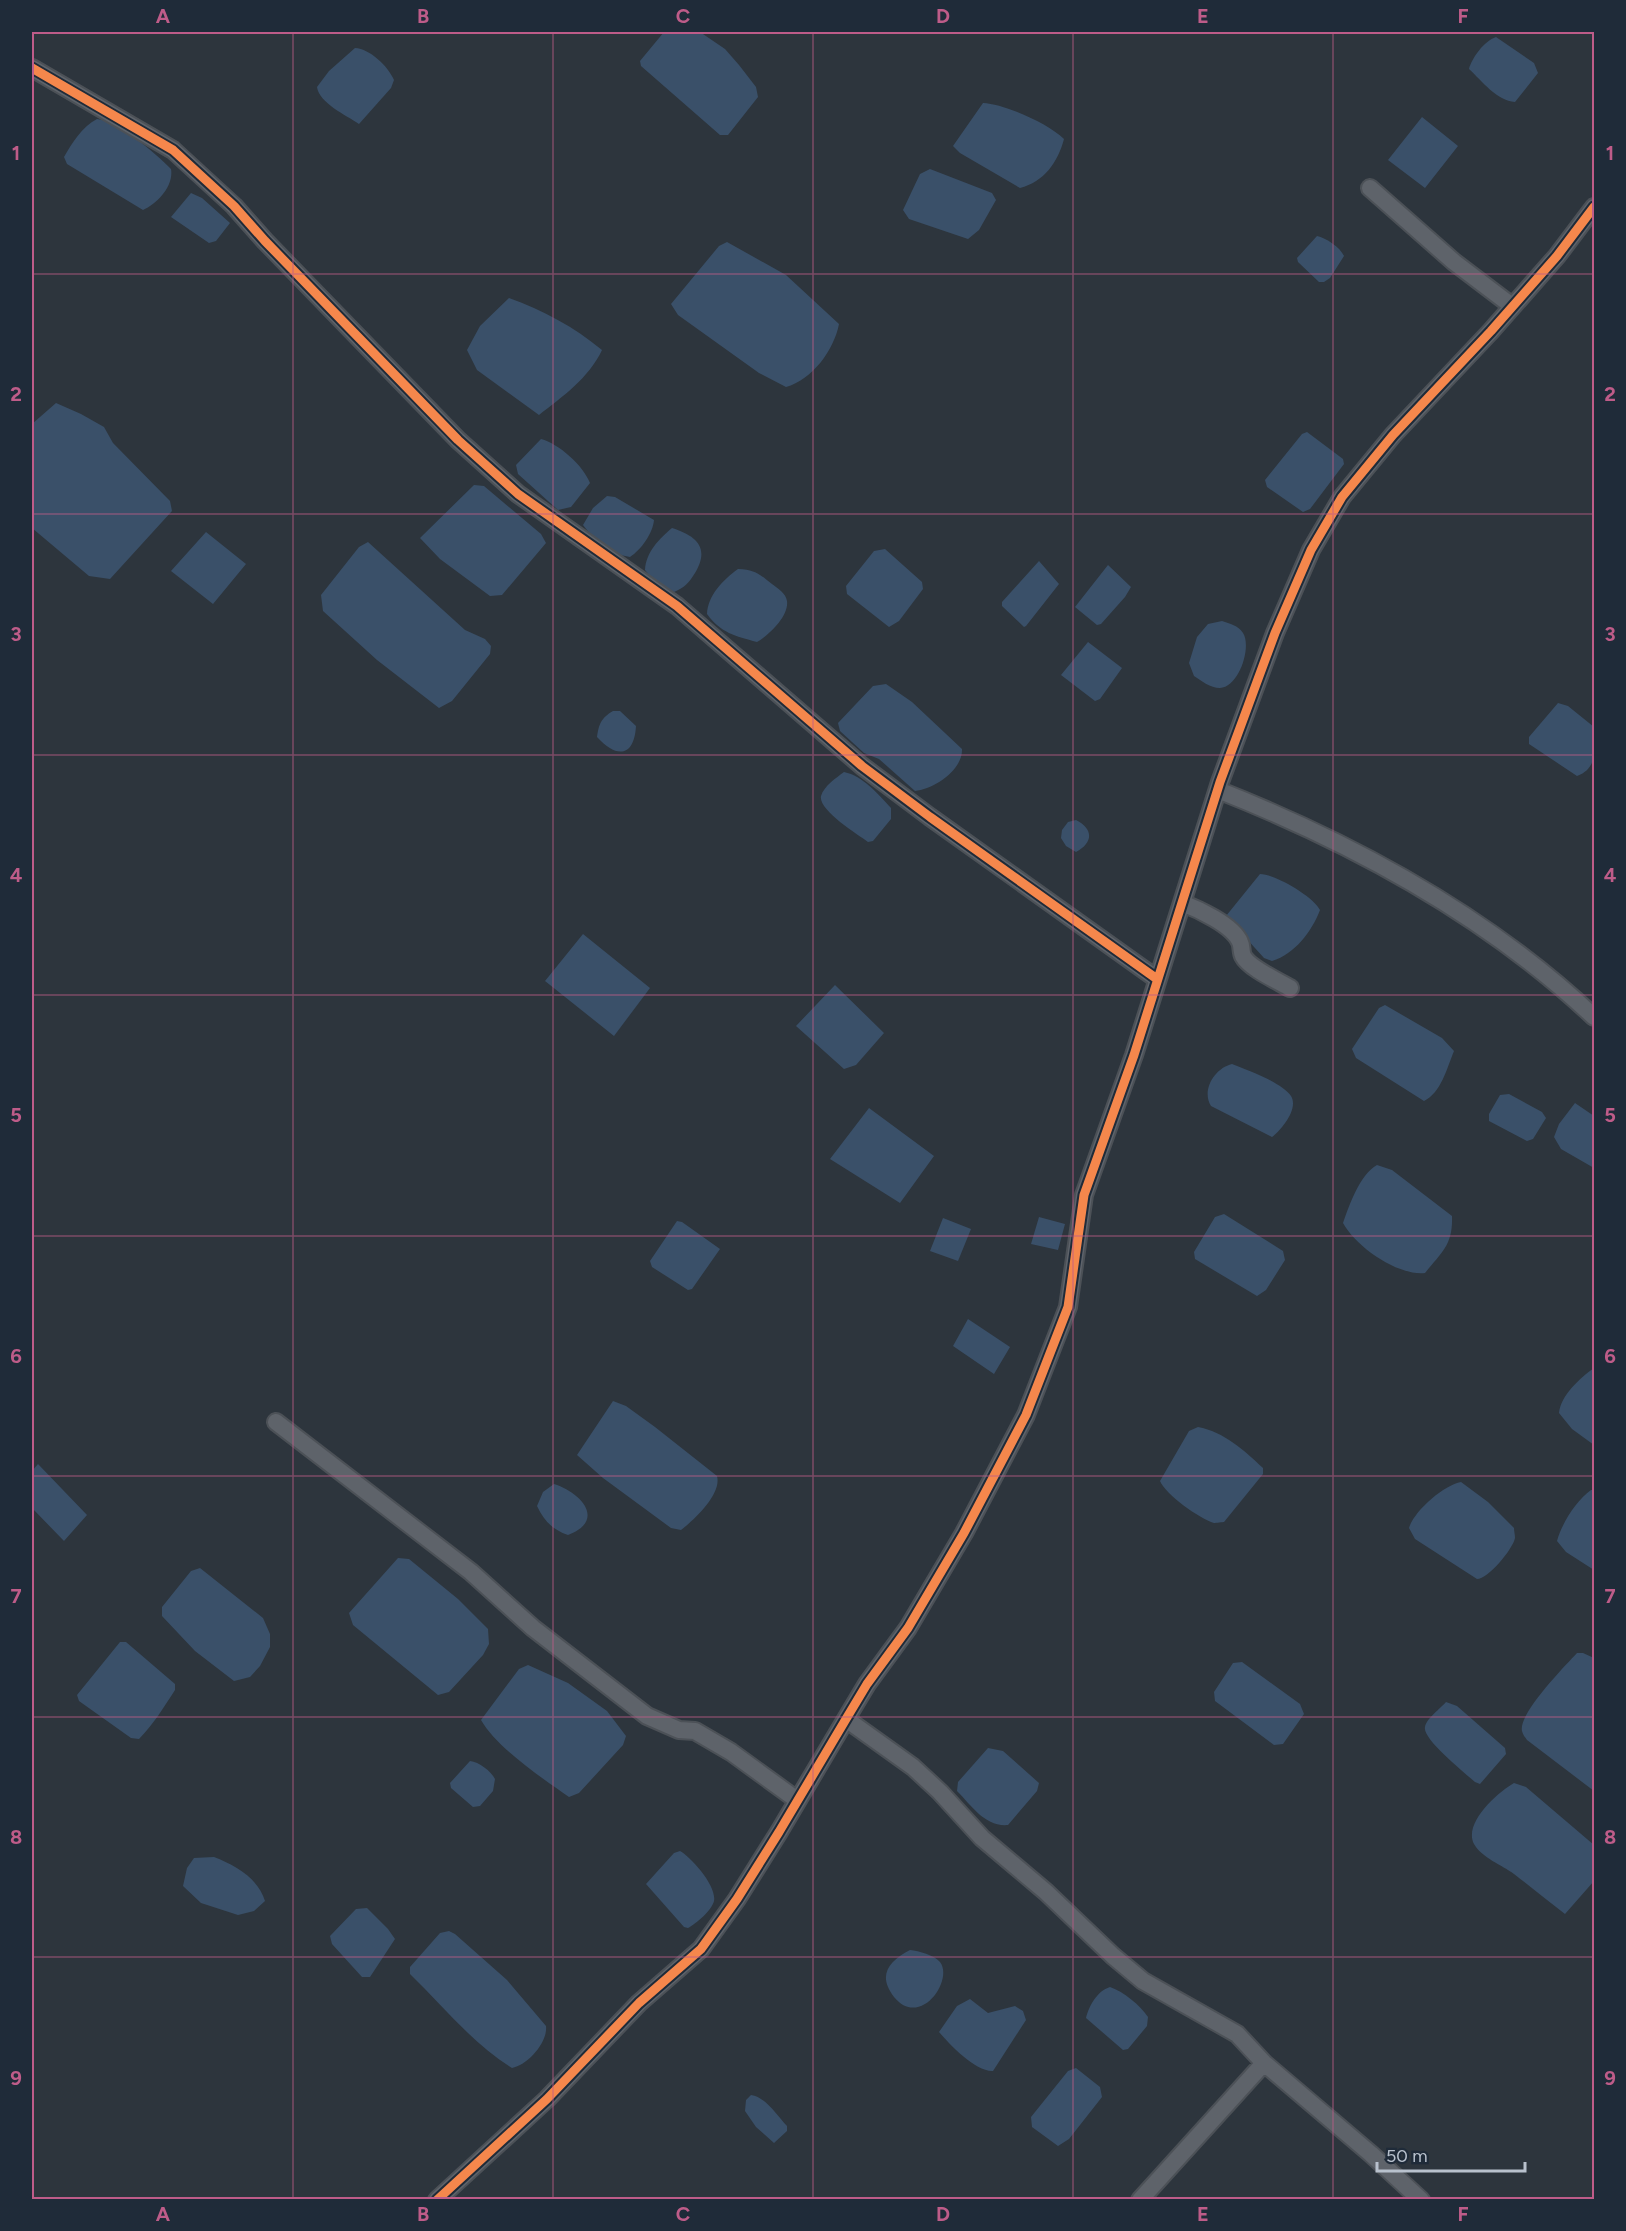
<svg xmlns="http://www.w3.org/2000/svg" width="1626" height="2231" viewBox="0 0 1626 2231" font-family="Figtree,sans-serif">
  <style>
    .water { fill: #3a5069 }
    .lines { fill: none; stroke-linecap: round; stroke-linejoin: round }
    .minor-casing { stroke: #4c5157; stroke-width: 20 }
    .minor { stroke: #5e636a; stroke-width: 16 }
    .cycleway-casing { stroke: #1f2b39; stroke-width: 13 }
    .cycleway { stroke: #f5874c; stroke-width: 9 }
    .grid { fill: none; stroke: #be5c89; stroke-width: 1.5; stroke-opacity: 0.55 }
    .neatline { fill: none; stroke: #be5c89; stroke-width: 2 }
    .grid-label { font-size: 20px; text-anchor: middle; font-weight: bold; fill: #be5c89 }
  </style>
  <rect width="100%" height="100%" fill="#2d353d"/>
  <!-- water -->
  <path class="water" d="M664 32H700L725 49 739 65 756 87 758 97 728 135H720L641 66 640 61Z
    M1496 37 1534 63 1538 73 1515 102C1497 101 1482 81 1469 69 1472 58 1484 41 1496 37Z
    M355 48C370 49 388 66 394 80L391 88 359 124C346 115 319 103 317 87L329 71Z
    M983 103C1005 104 1049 124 1064 139 1058 162 1044 182 1020 188L960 153 953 146Z
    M1422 117 1458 146 1425 188 1388 160Z
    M97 119C119 121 155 153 171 169 174 186 157 204 143 210L67 164 64 157C72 143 82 127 97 119Z
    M930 169 992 193 996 200 979 230 968 239 909 219 903 210 920 174Z
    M191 193 202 198 230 223 216 241 209 243 171 217Z
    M1317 236C1326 238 1340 247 1344 256L1330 278 1324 282H1319L1298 262 1297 258Z
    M727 242 786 275 839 324C834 350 812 380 786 387L759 373 678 315 671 304 719 246Z
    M509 298C543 310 574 327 602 350 589 378 562 397 539 415L477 370 467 350 480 326Z
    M56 403 81 414 104 427 113 443 170 501 172 511 110 579 89 576 32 528V424Z
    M1307 432 1343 459 1344 464 1310 509 1303 512 1267 487 1265 480 1302 434Z
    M541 439C559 444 583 465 590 483L571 507 558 510 518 474 516 465Z
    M474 485 484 486 541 534 546 543 502 595 490 596 440 559 420 538Z
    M607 496 615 497 654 520C653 533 641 550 630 557 611 554 594 540 583 525L593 508Z
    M672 528C697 536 710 548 695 573 688 584 685 587 674 592L654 581 645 570C646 552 659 539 672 528Z
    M206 532 246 564 213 604 171 571Z
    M368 542 465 630 485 639 491 646 490 654 452 701 439 708 377 660 323 611 321 595 359 547Z
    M885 549 922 582 923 589 899 621 889 627 847 594 846 586 874 551Z
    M1039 561 1059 584 1026 626 1024 627 1002 606V602Z
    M1108 565 1131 587 1125 597 1101 624 1097 625 1075 607Z
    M738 569C755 570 758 573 772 584 777 588 786 593 787 601 789 616 769 635 757 642 735 636 721 633 707 614 708 595 723 580 738 569Z
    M1222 621C1230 624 1238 625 1243 633 1252 647 1239 687 1220 688 1210 688 1202 681 1194 676L1189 663 1197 637 1208 624Z
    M1088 642 1122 668 1100 699 1095 701 1061 675Z
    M886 684 912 702 962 749C963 770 934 789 915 791L879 759 864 753 840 731 838 723 873 686Z
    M1558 703 1568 706 1594 727C1595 746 1599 768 1577 776L1529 744V737Z
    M613 711H620L636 726C634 758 616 758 597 737 599 724 601 718 613 711Z
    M844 772C863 776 878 794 891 808V819L873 841 868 842C857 834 818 810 821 796 824 786 836 778 844 772Z
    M1076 820C1094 829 1093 843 1076 852L1066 846 1061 838 1062 830 1068 822Z
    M1260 874C1275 874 1314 897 1320 910 1312 931 1295 954 1272 961L1264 958 1226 916Z
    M583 934 650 988 614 1036 545 981Z
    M835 985 884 1033 856 1065 844 1069 796 1026Z
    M1385 1005 1442 1038 1454 1051C1447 1068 1441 1093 1424 1101L1356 1058 1352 1049 1379 1008Z
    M1232 1064C1247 1070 1281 1082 1291 1096 1299 1109 1281 1130 1272 1137L1211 1106C1201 1090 1215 1068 1232 1064Z
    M1509 1094 1542 1112 1546 1118 1533 1139 1527 1141 1489 1121V1114L1500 1095Z
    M1575 1103 1594 1116V1168L1561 1149 1554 1137 1559 1124Z
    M869 1108 934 1156 900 1203 830 1159Z
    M1377 1165 1392 1170 1452 1216C1453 1245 1442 1252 1425 1273 1398 1276 1356 1247 1343 1223 1349 1206 1360 1174 1377 1165Z
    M1224 1214 1283 1251 1285 1260 1266 1290 1257 1296 1195 1259 1194 1252 1215 1217Z
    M1039 1217 1065 1224 1058 1250 1031 1244Z
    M943 1218 971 1229 958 1261 930 1251Z
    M677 1221 682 1222 720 1249 692 1289 688 1290 652 1267 650 1261Z
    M968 1319 1010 1347 994 1374 953 1346Z
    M1594 1368V1445L1572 1429 1559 1413C1561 1395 1580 1378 1594 1368Z
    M613 1401 626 1406 655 1427 717 1476C722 1494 694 1520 681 1530L671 1528 603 1478 577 1455Z
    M1198 1427C1224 1432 1244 1450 1263 1468V1474L1224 1522C1223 1522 1216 1523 1214 1523 1200 1519 1165 1494 1160 1481L1189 1431Z
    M38 1464 87 1515 64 1541 32 1508V1471Z
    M1461 1482 1488 1502 1514 1528C1514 1531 1515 1535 1515 1538 1513 1549 1488 1579 1477 1579L1415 1539 1409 1528C1414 1511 1444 1485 1461 1482Z
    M554 1484C580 1492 607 1520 568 1535 553 1530 544 1521 537 1506L543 1492Z
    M1591 1490H1594V1570L1566 1552 1557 1541C1562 1523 1576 1501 1591 1490Z
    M398 1558 409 1559 458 1599 488 1629 489 1644 483 1655 449 1692 438 1695 353 1625 349 1613Z
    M200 1568 263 1618 270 1634V1647L260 1666 250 1677 234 1681 195 1651 162 1616V1607L191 1571Z
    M120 1642H126L175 1684V1690C164 1707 153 1725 139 1739L131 1738 79 1701 77 1695Z
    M1577 1653H1583L1594 1658V1791L1527 1740C1525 1737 1523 1735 1522 1731 1518 1714 1564 1667 1577 1653Z
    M1242 1662 1300 1704 1304 1714 1283 1744 1274 1745 1215 1701 1214 1692 1233 1663Z
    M528 1665 568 1683 607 1711 626 1736 623 1745 579 1793 569 1797C542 1778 497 1748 481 1720L519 1669Z
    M1446 1702 1457 1706 1505 1748 1506 1754 1480 1784 1475 1782C1465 1773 1422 1739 1425 1727 1426 1719 1441 1708 1446 1702Z
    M988 1748 1003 1751 1039 1783 1037 1791 1008 1825C985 1827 972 1806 957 1791L958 1782Z
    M470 1761C479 1762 491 1771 495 1779L493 1791 480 1806 473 1807 451 1788 450 1783Z
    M1514 1783 1526 1787 1594 1845V1881L1565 1914C1548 1901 1531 1887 1514 1874 1502 1865 1482 1858 1474 1844 1463 1823 1498 1792 1514 1783Z
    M680 1851C691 1857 717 1886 714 1901 712 1910 696 1924 688 1928L684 1927 646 1884 674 1853Z
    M214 1857C235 1865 258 1878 265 1901L254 1911 238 1915 201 1903 183 1886 187 1868 194 1858Z
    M367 1908 388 1929 395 1939 370 1977H362L332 1944 330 1936 356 1909Z
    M449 1931 455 1934 507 1980 546 2026C548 2042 528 2065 512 2068 473 2044 443 2006 410 1974V1967L440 1933Z
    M910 1950C919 1951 934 1955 940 1962 954 1980 920 2029 894 1997 877 1975 889 1961 910 1950Z
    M1110 1987C1124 1992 1140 2005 1148 2017L1147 2026 1128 2049 1123 2050 1086 2018C1089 2006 1097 1991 1110 1987Z
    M970 1999 988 2013 1015 2006 1023 2011 1026 2020 993 2071C976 2072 950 2045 939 2032L957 2006Z
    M1076 2068 1100 2087 1102 2097 1069 2139 1058 2146 1032 2127 1031 2117 1068 2071Z
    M751 2095C766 2097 777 2116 787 2126V2131L774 2143 756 2127 745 2111 746 2100Z"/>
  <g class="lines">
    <defs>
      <path id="minor" d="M32 68 173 150 234 206 265 241 458 440 518 494 677 606 862 766 930 817 1157 979
        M1370 188 1454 262 1512 306
        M1218 790C1355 844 1486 915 1594 1017
        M1182 903C1198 909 1233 925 1240 942 1242 946 1241 952 1243 956 1249 968 1278 981 1290 988
        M276 1422 471 1572 533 1628 647 1716 679 1730 695 1731 731 1752 797 1800
        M846 1719 913 1767 940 1792 982 1838 1046 1892 1113 1956 1143 1981 1237 2034 1264 2063 1371 2154 1421 2200
        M437 2200 547 2099 639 2003 701 1949 737 1899 779 1832 846 1719 867 1684 908 1628 964 1533 1026 1415 1068 1307 1084 1195 1134 1055 1220 782 1275 633 1311 550 1342 497 1393 435 1491 331 1557 256 1594 207
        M1140 2200 1264 2063"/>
    </defs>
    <!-- minor casing -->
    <use href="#minor" class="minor-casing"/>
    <!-- minor -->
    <use href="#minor" class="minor"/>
    <defs>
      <path id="cycleway" d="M32 68 173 150 234 206 265 241 458 440 518 494 677 606 862 766 930 817 1157 979
        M437 2200 547 2099 639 2003 701 1949 737 1899 779 1832 846 1719 867 1684 908 1628 964 1533 1026 1415 1068 1307 1084 1195 1134 1055 1220 782 1275 633 1311 550 1342 497 1393 435 1491 331 1557 256 1594 207"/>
    </defs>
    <!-- cycleway casing -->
    <use href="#cycleway" class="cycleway-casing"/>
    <!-- cycleway -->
    <use href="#cycleway" class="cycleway"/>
  </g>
  <!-- grid -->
  <path class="grid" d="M293 32V2200M553 32V2200M813 32V2200M1073 32V2200M1333 32V2200M32 274H1594M32 514H1594M32 755H1594M32 995H1594M32 1236H1594M32 1476H1594M32 1717H1594M32 1957H1594"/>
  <!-- border -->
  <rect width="1626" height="2231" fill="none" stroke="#1f2b39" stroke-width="66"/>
  <!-- scale -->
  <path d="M1377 2162v9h148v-9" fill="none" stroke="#b8c1cd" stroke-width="3"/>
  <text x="1386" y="2162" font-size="18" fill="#b8c1cd" stroke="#1f2b39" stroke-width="4.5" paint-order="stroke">50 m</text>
  <rect x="33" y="33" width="1560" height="2165" class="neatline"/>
  <g class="grid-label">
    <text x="163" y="23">A</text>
    <text x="423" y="23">B</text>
    <text x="683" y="23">C</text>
    <text x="943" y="23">D</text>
    <text x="1203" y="23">E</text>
    <text x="1463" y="23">F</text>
    <text x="16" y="160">1</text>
    <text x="1610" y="160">1</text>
    <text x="16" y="401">2</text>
    <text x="1610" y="401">2</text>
    <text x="16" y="641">3</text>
    <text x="1610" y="641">3</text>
    <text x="16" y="882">4</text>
    <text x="1610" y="882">4</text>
    <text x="16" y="1122">5</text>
    <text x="1610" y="1122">5</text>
    <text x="16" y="1363">6</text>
    <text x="1610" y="1363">6</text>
    <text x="16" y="1603">7</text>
    <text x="1610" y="1603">7</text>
    <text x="16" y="1844">8</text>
    <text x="1610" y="1844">8</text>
    <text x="16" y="2085">9</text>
    <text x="1610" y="2085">9</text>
    <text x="163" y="2221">A</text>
    <text x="423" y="2221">B</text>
    <text x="683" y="2221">C</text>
    <text x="943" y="2221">D</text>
    <text x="1203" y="2221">E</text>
    <text x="1463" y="2221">F</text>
  </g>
</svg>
